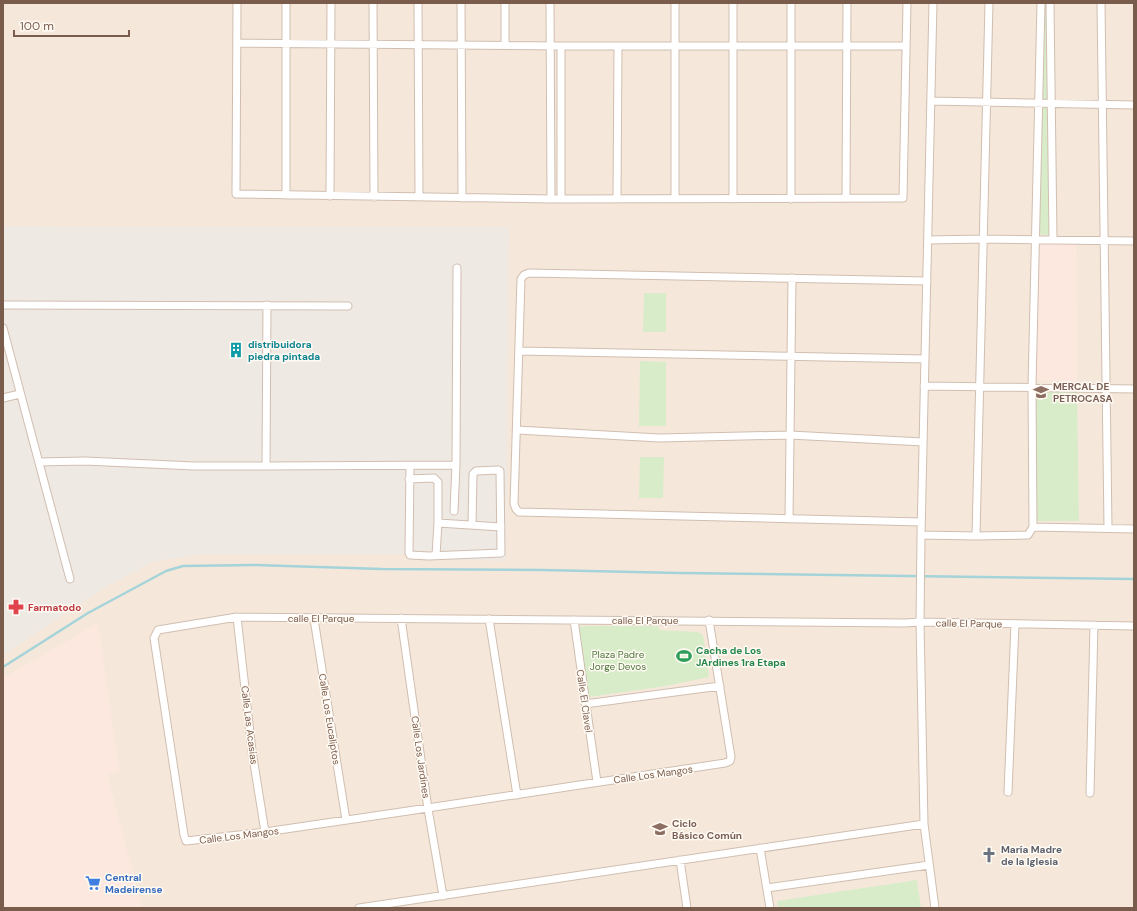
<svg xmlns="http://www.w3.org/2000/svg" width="1137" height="911" viewBox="0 0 1137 911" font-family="'DM Sans',sans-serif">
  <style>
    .residential { fill: #f5e8da }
    .commercial { fill: #fde8e0 }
    .industrial { fill: #efe9e4 }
    .green { fill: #d8ecc9 }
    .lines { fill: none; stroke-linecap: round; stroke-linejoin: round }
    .stream { stroke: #a5d3da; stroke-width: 2.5 }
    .street-casing { stroke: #d1beb0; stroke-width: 9 }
    .street { stroke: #fff; stroke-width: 7 }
    .labels { text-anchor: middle; stroke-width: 3; stroke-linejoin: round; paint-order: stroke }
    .culture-label { font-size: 10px; font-weight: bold; fill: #0d838f; stroke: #fffaf3; text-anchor: start }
    .education-label { font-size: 10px; font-weight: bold; fill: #785e54; stroke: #fffaf3; text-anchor: start }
    .health-label { font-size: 10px; font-weight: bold; fill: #be3a42; stroke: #fffaf3; text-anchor: start }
    .street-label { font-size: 10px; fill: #7a5c4d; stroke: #fffaf3 }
    .leisure-label { font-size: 10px; font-weight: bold; fill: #27864d; stroke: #fffaf3; text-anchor: start }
    .park-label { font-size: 10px; fill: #537a41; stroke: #fffaf3 }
    .worship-label { font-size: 10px; font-weight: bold; fill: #5b616d; stroke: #fffaf3; text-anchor: start }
    .shop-label { font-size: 10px; font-weight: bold; fill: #366cbe; stroke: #fffaf3; text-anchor: start }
  </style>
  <rect width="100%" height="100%" fill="#fdf6ec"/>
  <!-- residential -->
  <path class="residential" d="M3 3H1134V908H3Z"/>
  <!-- commercial -->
  <path class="commercial" d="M1040 244H1076L1077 381 1036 380Z
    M98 623 119 771 107 774 142 908H5L3 899V678Z"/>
  <!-- industrial -->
  <path class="industrial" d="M3 226 59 227H509L506 561 411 559 404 554H200L153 562 106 587 3 655Z"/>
  <!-- green -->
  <path class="green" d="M1044 3H1047L1049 99H1043Z
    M1042 107H1049V235L1039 234Z
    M644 293H666V332H643Z
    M640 361 666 362V426H639Z
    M1036 391 1077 392 1079 521H1035Z
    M640 457H664L663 498H639Z
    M584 626H658L659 630 698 632 703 635 709 677 666 686 589 697 577 630 578 627Z
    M917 880 921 908H778L777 901Z"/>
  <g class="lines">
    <!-- stream -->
    <path class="stream" d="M3 667 88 613 166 571 183 566 255 565 382 569 543 570 679 573 1134 579"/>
    <defs>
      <path id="street" d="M237 3 236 194 551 199 903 198 907 3
        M286 3V195
        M373 3 374 197
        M418 3 419 197
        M461 3 462 198
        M550 3 551 199
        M675 3V199
        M733 3V199
        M933 3 921 535 920 622 924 824 935 908
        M1050 3 1053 239
        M1101 3 1108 528
        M237 43 561 46H906
        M505 45V3
        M931 101 1134 105
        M330 196 331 3
        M846 198 847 3
        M561 199V46
        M617 199 618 46
        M791 199V3
        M928 240 983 239 1134 241
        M3 305 348 306
        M3 328 70 579
        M519 351 925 359
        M924 386 1134 389
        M3 398 20 394
        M517 430 659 438 790 435 923 442
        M39 462 85 461 194 466H266L267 305
        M266 466 456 465 457 268
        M410 466 409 553 410 555 429 556 501 553 500 471 498 470 476 471 473 474 472 525
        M409 479 434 478 438 482V523L436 555
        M454 511 456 465
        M789 519 792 278
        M921 522 519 512 516 509 514 504 521 279 524 275 529 273 927 281
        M438 523 501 527
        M1033 527 1134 529
        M921 535 976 536 1028 535 1033 527 1032 387 1041 3
        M976 536 989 3
        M237 617 252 751 265 832
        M401 618 428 809 443 896
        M314 619 346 820
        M489 619 517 795
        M574 620 597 782
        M709 620 731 757 730 761 725 763 408 811 265 832 186 841 184 835 154 638 158 630 237 617 905 623 920 622 1134 626
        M585 704 720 686
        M1008 792 1015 624
        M1090 793 1094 625
        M760 848 770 908
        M680 860 687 908
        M767 888 929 865
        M359 908 924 824"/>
    </defs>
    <!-- street casing -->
    <use href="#street" class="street-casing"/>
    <!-- street -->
    <use href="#street" class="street"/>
  </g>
  <!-- icons -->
  <defs>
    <symbol id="building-bare" viewBox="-9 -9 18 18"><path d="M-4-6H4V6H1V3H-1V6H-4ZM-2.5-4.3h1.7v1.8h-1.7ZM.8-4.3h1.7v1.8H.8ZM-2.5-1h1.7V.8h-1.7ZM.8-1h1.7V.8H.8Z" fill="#0f9aa8" stroke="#fffaf3" stroke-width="2.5" paint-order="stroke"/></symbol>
    <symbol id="school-bare" viewBox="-9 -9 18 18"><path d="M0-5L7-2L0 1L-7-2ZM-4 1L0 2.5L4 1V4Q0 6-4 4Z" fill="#8d6e63" stroke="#fffaf3" stroke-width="2.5" paint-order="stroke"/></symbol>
    <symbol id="pharmacy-bare" viewBox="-9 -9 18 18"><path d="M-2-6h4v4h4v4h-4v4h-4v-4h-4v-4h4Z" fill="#e0444e" stroke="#fffaf3" stroke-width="2.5" paint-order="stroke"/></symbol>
    <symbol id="stadium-bare" viewBox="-9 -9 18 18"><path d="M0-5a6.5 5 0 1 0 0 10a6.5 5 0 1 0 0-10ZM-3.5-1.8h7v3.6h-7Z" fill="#2e9e5b" stroke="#fffaf3" stroke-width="2.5" paint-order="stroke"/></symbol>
    <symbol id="church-bare" viewBox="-9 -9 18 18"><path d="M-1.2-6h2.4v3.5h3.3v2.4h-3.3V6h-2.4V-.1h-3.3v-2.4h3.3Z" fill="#6b7280" stroke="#fffaf3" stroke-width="2.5" paint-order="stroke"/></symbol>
    <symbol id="supermarket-bare" viewBox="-9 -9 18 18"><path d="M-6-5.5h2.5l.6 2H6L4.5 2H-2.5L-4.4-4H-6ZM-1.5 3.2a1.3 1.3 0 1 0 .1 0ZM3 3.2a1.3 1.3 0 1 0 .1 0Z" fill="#3f7fe0" stroke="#fffaf3" stroke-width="2.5" paint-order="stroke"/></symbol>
  </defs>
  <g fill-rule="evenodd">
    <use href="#building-bare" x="225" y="339" width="22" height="22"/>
    <use href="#school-bare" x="1030" y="381" width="22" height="22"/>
    <use href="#pharmacy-bare" x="5" y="596" width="22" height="22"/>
    <use href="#stadium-bare" x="673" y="645" width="22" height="22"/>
    <use href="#school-bare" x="649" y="818" width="22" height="22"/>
    <use href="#church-bare" x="978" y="844" width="22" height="22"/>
    <use href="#supermarket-bare" x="82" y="872" width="22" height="22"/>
  </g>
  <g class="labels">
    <!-- culture labels -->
    <g class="culture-label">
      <text x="248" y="348">distribuidora<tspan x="248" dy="12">piedra pintada</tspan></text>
    </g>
    <!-- education labels -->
    <g class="education-label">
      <text x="1053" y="390">MERCAL DE<tspan x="1053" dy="12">PETROCASA</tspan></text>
      <text x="672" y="827">Ciclo<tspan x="672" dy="12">Básico Común</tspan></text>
    </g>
    <!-- health labels -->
    <g class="health-label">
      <text x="28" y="611">Farmatodo</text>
    </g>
    <!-- street labels -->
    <g class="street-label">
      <text x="321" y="622">calle El Parque</text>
      <text x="645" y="624">calle El Parque</text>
      <text transform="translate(969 623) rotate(1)" y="4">calle El Parque</text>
      <text transform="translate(585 701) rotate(82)" y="4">Calle El Clavel</text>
      <text transform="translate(330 719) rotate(81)" y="4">Calle Los Eucaliptos</text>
      <text transform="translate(250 725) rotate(83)" y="4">Calle Las Acasias</text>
      <text transform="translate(421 757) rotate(82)" y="4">Calle Los Jardines</text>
      <text transform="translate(653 774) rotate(-8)" y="4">Calle Los Mangos</text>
      <text transform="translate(239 835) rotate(-7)" y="4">Calle Los Mangos</text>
    </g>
    <!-- leisure labels -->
    <g class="leisure-label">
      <text x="696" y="654">Cacha de Los<tspan x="696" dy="12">JArdines 1ra Etapa</tspan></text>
    </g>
    <!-- park labels -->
    <g class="park-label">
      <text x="618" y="658">Plaza Padre<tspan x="618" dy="12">Jorge Devos</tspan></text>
    </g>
    <!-- worship labels -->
    <g class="worship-label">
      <text x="1001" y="853">María Madre<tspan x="1001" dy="12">de la Iglesia</tspan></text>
    </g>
    <!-- shop labels -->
    <g class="shop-label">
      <text x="105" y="881">Central<tspan x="105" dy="12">Madeirense</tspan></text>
    </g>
  </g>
  <!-- border -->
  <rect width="1137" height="911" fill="none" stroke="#7a5c4d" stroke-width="8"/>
  <!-- scale -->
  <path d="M14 30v6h115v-6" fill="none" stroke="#7a5c4d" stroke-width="2"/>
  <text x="20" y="30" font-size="12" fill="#7a5c4d" stroke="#fffaf3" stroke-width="3" paint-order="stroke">100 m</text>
</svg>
